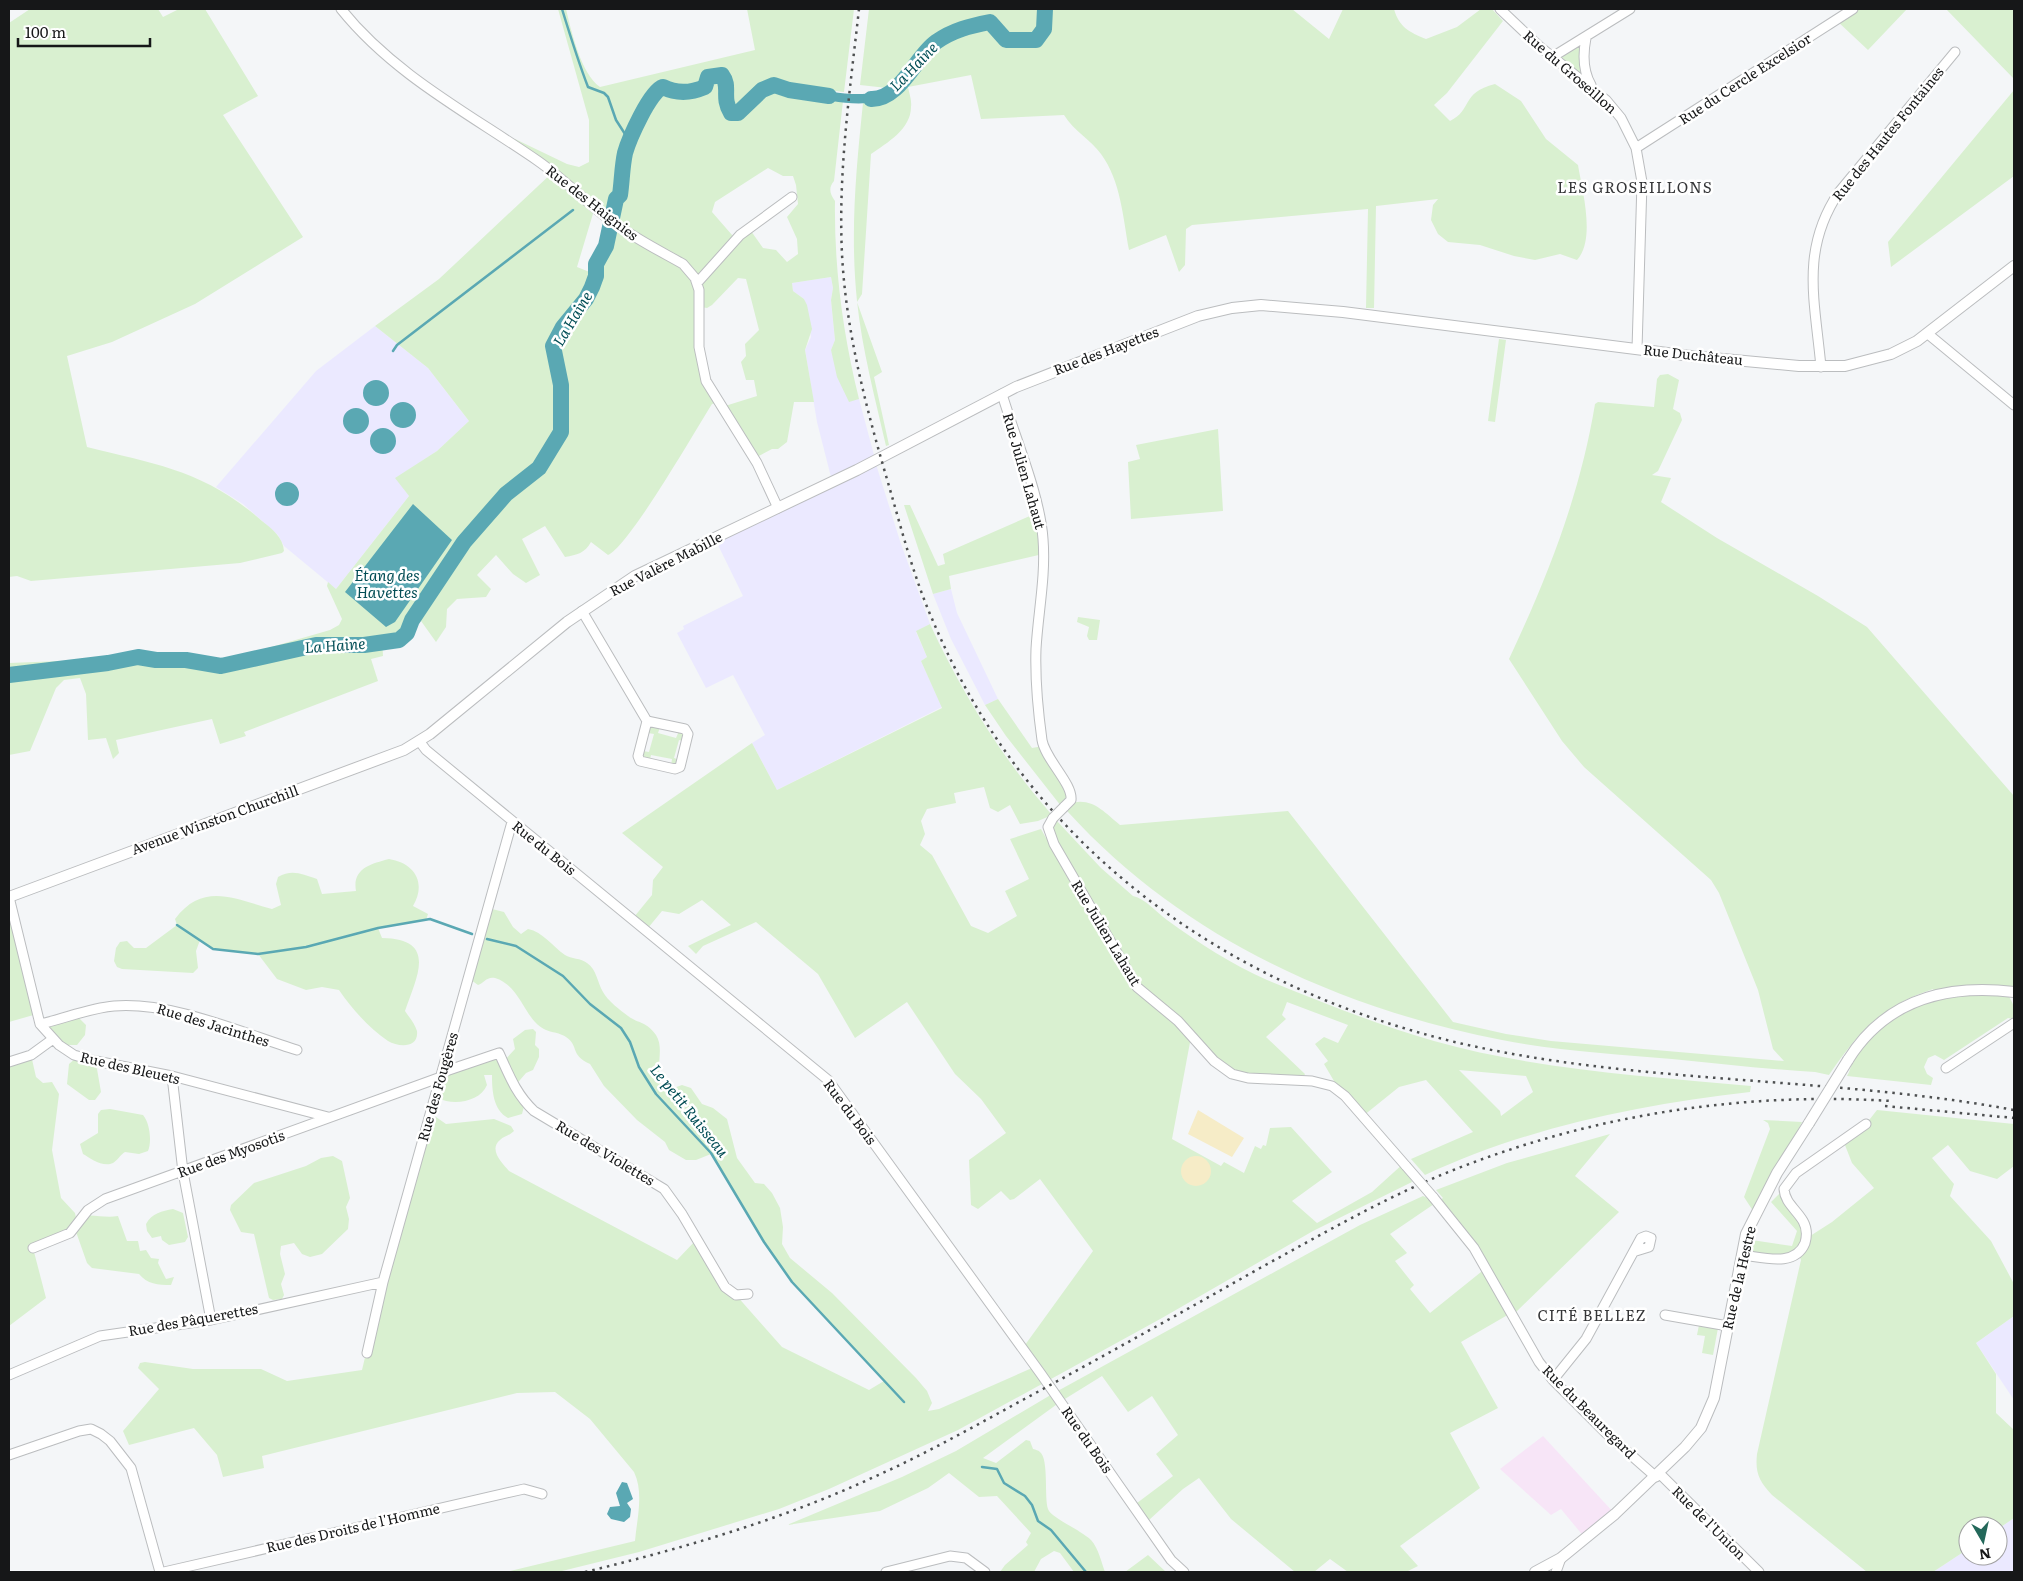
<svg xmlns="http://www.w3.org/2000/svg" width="2023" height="1581" viewBox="0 0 2023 1581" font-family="Literata,serif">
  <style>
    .industrial { fill: #ebe9ff }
    .education { fill: #f7e5f7 }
    .green { fill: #d9f0d0; fill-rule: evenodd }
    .sand { fill: #f6ecc7 }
    .water { fill: #5aa8b3 }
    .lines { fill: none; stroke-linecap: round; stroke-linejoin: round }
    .stream { stroke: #5aa8b3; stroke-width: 2.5 }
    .river { stroke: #5aa8b3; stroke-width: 16 }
    .minor-casing { stroke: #bbbdbf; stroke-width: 11 }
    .tertiary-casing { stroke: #bbbdbf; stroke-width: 12 }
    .minor { stroke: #fff; stroke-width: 9 }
    .tertiary { stroke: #fff; stroke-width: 10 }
    .rail { stroke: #4e5051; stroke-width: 2.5; stroke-dasharray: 2.5 5; stroke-linecap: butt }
    .minor-bridge-casing { stroke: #bbbdbf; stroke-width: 11; stroke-linecap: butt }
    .tertiary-bridge-casing { stroke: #bbbdbf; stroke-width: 12; stroke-linecap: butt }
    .minor-bridge { stroke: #fff; stroke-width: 9 }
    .tertiary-bridge { stroke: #fff; stroke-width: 10 }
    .labels { text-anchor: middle; stroke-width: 5; stroke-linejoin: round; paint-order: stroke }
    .street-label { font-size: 14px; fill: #161718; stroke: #fff }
    .water-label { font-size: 15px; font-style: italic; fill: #024d55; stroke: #fff }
    .neighbourhood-label { font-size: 15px; letter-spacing: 1px; fill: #353638; stroke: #fff }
  </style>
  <rect width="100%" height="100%" fill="#f4f6f8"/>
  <!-- industrial -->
  <path class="industrial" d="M831 277 833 288 831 300 835 340 831 350 849 401 859 399 874 455 831 477 817 422 805 350 811 337 804 299 793 291 792 283Z
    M375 326 428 368 469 421 437 451 396 478 409 496 336 589 284 546 278 535 243 504 216 487 316 371Z
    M875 461 900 541 930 624 916 632 927 657 921 661 942 707 777 790 752 743 765 735 733 675 706 688 677 633 684 629 683 626 743 596 716 541Z
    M951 589 957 613 998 699 985 705 951 639 933 594Z
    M2014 1316V1400L1976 1343Z
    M2014 1518V1572H1933L1968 1549V1556H1998V1529Z"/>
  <!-- education -->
  <path class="education" d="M1543 1436 1615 1514 1585 1538 1561 1509 1551 1515 1500 1469Z"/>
  <!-- green -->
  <path class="green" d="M30 9H158L163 17 179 9H205L258 96 223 115 303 237 195 304 112 342 67 356 87 447C158 465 204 470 262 521 272 529 283 537 284 551L282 553 240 563 31 581 17 576 9 577V23Z
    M558 9H566C571 30 581 74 600 87L755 50 747 9H854L844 92 808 88 806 97 843 101 834 181C828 188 830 194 835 201 834 268 843 334 859 399L849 402 837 377 831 350 835 340 831 300 833 288 831 277 792 283 793 291 804 299 807 305 812 329 805 350 814 402H794L787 442 778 449H772L757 457 725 406 757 396 754 380H746L741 362 746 356 745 344 759 330 746 279 738 278 712 305 707 308 701 307 697 277 636 235 504 137 515 139 567 164 579 167 589 162V120ZM768 168 783 176H793L796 185 798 204 787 217 797 239 798 254 787 262 776 250 763 248 751 231 739 243 712 212 715 202Z
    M869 9H1292L1329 39 1343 9H1394C1399 27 1409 32 1426 39L1457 27 1481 9H1492L1503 21 1447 93 1434 105 1450 121C1473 110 1460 93 1495 84L1521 101 1546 139 1578 165C1582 190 1596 239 1577 260L1560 254 1535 260 1514 256 1480 245 1448 242 1438 234 1431 220 1433 205 1438 199 1376 206 1374 308H1366L1368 209 1192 225 1186 229 1185 265 1179 272 1166 235 1129 250C1123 218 1121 181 1101 154 1091 140 1074 131 1064 115L981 119 971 75 908 87C909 93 912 100 911 107 911 129 887 143 871 154L862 294 857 302 882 372 874 377 889 445 886 446C875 398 862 349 857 301 850 233 856 170 863 103L883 101 892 95 887 88 860 85Z
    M1853 9H1907L1868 50 1836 20Z
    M1946 9H2014V79Z
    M1577 47 1582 49 1586 71 1582 76 1561 59 1562 55Z
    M2014 90V176L1891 267 1888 242Z
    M553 172 595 207 577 267 597 275V265L608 246 613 226 683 264 695 278 698 329 716 403 712 404C695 431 629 546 608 555L591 542C585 553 577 555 565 557L545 526 522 539 540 575 526 583 513 574 496 555 477 575 491 589 486 597 457 599 447 609 446 627 436 642 421 621 400 635 382 639 383 656 371 659 378 681 244 732 246 736 220 744 212 719 116 740 119 753 113 759 106 738 88 740 86 694 80 678 64 680 56 688 30 751 9 755V663L113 659 141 653 216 661 240 656 330 630 339 625 342 619 327 586 328 582 336 589 409 496 395 478 437 451 469 421 428 368 375 326 439 279Z
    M1499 339 1506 340 1495 422 1488 421Z
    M1668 374 1679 380 1673 409 1680 413 1682 420 1658 471 1652 475 1671 478 1661 502 1717 538 1818 596 1867 627 2014 796V988L2007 994C2013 1002 2016 1009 2013 1019L2008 1018 1944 1060 1935 1055 1928 1058 1924 1067 1927 1074 1933 1078 1931 1085 1847 1076C1853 1066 1852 1054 1857 1046 1873 1020 1909 1008 1936 994L1933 989C1882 1006 1858 1032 1829 1075L1815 1072C1767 1069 1720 1064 1672 1059 1615 1054 1558 1051 1502 1040 1338 1008 1182 937 1068 812V804C1091 796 1103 811 1120 825L1288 811 1453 1022 1506 1034 1551 1041 1784 1061 1773 1049 1758 990 1719 893 1711 880 1584 767 1562 741 1509 659C1548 576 1580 495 1595 404L1598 402 1654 407 1657 379 1660 375Z
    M1218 429 1223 511 1131 519 1128 462 1140 459 1136 445Z
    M904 505H910L938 566 945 564 943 554 1039 512 1043 554 949 576 951 589 933 594Z
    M1078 617 1100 620 1097 640H1089L1087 636 1089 627 1077 622Z
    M930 624C962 693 1001 757 1052 815L1038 821 1020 824 1010 805 998 812 990 808 984 787 954 793 956 803 927 809 921 821 925 834 920 845 932 855 971 926 988 933 1017 916 1005 891 1029 879 1010 839 1041 829 1046 838 1053 844 1051 830 1056 820 1101 868 1133 896C1146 899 1156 912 1167 920 1197 942 1233 965 1267 980 1322 1002 1377 1025 1434 1041 1537 1070 1645 1076 1751 1086L1750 1092C1638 1105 1528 1127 1425 1175L1411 1159 1473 1132 1426 1080 1399 1087 1363 1116 1332 1086 1334 1081 1324 1064 1328 1061 1315 1044 1324 1037 1338 1043 1348 1025 1287 1002 1282 1015 1286 1019 1266 1037 1305 1074 1304 1076 1240 1077 1191 1037 1172 1139 1221 1166 1224 1162 1244 1173 1255 1146 1261 1149 1263 1145 1266 1146 1270 1128 1291 1127 1332 1172 1292 1201 1317 1223 1372 1192 1404 1163 1412 1182 1313 1231 1162 1318 958 1430 829 1489 779 1509 639 1552 558 1572H506L635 1541C637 1518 644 1493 634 1472L590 1419 555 1392 517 1393 262 1456 264 1468 223 1477 217 1455 194 1428 129 1445 123 1431 159 1389 138 1368 140 1363 145 1362 193 1369H261L287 1381 362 1370 383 1282 433 1117H436L446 1124 494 1119 511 1126 514 1131C509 1136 504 1136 500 1140 488 1150 503 1164 509 1171L677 1260 696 1240 736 1295 782 1347 869 1390 884 1381 792 1282 764 1242 711 1154 696 1160H686L669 1150 665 1142 637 1120 604 1086 590 1064C569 1054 580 1047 566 1037 556 1030 547 1035 535 1022 523 1009 516 984 495 978 487 976 484 983 478 985L471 980 488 908 504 912 513 927 521 934 528 929C543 932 552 946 565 955 571 959 581 958 587 963 597 970 597 982 603 992 607 1000 621 1011 628 1016 639 1024 646 1021 656 1035 667 1052 649 1079 668 1090L682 1085 691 1088 702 1104 713 1108 727 1119 737 1158 755 1183 764 1184 772 1193 780 1208 783 1227 782 1244 790 1258 832 1293 916 1378 927 1391 932 1403 928 1411 939 1409 1032 1368 1025 1345 1093 1251 1040 1179 1014 1199 1010 1200 1001 1191 978 1209 971 1205 969 1160 1006 1133 981 1099 955 1074 907 1002 855 1038 818 974 756 922 703 946 696 954 688 946 731 925 702 900 679 914 662 911 648 928 634 917 652 895 653 880 663 867 622 833 752 743 777 790 942 708 921 661 927 657 916 631ZM1459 1070 1526 1076 1533 1092 1501 1116 1500 1111Z
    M998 699 1032 748 1043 746 1067 797 1061 806 1006 736 985 705Z
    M652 725 660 727 658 733 676 738 679 731 684 733 683 741 679 740 674 758 680 760 679 765 671 766 672 759 651 755 650 760 641 757 643 751 649 752 654 734 648 733Z
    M389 859C414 863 427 882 413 906L428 914 426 920 378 928 382 938C438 939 417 976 405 1011 409 1017 415 1024 417 1031 419 1049 398 1047 388 1041 369 1028 352 1009 339 990L322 987 306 990 277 979 258 954 213 949 200 940 196 951 198 968 193 973 122 969 117 967 114 961 116 948 120 942 127 941 134 948H146L177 925 175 919C203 881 235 899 272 909L281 905 276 884 278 877C292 869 302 874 317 879L322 894 356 891C352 869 370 864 389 859Z
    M9 897 37 1014 9 1022Z
    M79 1018 86 1025 85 1035 77 1045H59L47 1026Z
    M533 1029 536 1032 535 1045 539 1049V1057L533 1070 526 1073 514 1087 525 1103 522 1114 508 1118C493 1110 492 1090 492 1075H484L487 1085C480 1102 453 1106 438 1098L441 1077 490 1056 503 1062 515 1049 513 1039 525 1030Z
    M31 1055 36 1077 43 1083 52 1082 59 1094 52 1150 61 1198 75 1213 76 1218C91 1212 103 1219 118 1216L127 1241H138L140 1251 146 1250 151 1258 159 1259 158 1263 166 1279 174 1277 171 1285C158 1285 147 1284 139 1274L92 1268 87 1263 75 1229 33 1248 46 1298 9 1326V1062Z
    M77 1057 91 1060 97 1069 101 1092 95 1100H89L67 1084 69 1064Z
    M110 1109 143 1115C150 1123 152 1142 148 1151L139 1154 125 1152C120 1155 117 1161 113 1163 103 1168 90 1158 83 1154L80 1144 98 1133V1114L101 1110Z
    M1877 1110 2014 1124V1166L1997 1179 1970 1171 1948 1145 1932 1158 1954 1184 1950 1196 1991 1241 2014 1284V1316L1976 1343 1996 1374V1413L2014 1430V1518L1998 1529V1526H1968V1549L1933 1572H1867L1772 1495C1759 1481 1755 1473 1757 1454L1801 1260 1798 1253 1794 1256 1742 1255 1745 1239 1792 1246 1797 1231 1771 1202 1784 1189 1803 1221 1807 1238 1832 1222 1874 1188 1852 1163 1843 1140 1866 1124Z
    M1763 1120 1802 1122 1755 1214 1744 1197 1770 1129 1768 1123Z
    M1610 1134 1575 1176 1619 1212 1513 1315 1511 1313 1461 1342 1498 1408 1450 1433 1480 1488 1400 1546 1418 1566 1406 1572H1348L1330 1559 1314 1572H1295L1231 1519 1199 1478 1183 1489 1149 1520 1137 1503 1173 1476 1156 1454 1178 1435 1152 1396 1128 1412 1102 1376 1060 1402 983 1458 996 1463 1026 1440 1030 1441 1033 1449C1036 1450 1038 1450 1040 1452 1049 1459 1044 1497 1048 1509 1051 1518 1081 1530 1091 1540 1099 1549 1101 1562 1105 1572H1074L1060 1553 1054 1551 1041 1559 1034 1572H1000L1005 1565 1028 1545 1026 1542 1031 1533 997 1496 979 1497 949 1473 928 1488 880 1511 787 1525 902 1477 956 1451 1054 1393 1360 1225 1423 1196 1437 1202 1443 1198 1436 1190 1507 1163ZM1437 1202 1486 1268 1430 1313 1410 1289 1414 1285 1395 1261 1407 1253 1390 1234Z
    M333 1156 342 1161 350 1198 346 1207 349 1219 348 1229 322 1254 310 1257 302 1254 294 1243 281 1246 280 1254 285 1274 281 1284 284 1295 282 1299 273 1300 269 1298 254 1234 241 1232 230 1210 231 1205 254 1183 306 1166 321 1158Z
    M173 1209 183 1213 188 1237 185 1242 169 1245 162 1240 161 1236 152 1238 147 1231 146 1224C152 1213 162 1211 173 1209Z
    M1699 1325 1718 1328 1713 1355 1702 1353 1705 1336 1697 1335Z
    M1148 1555 1166 1572H1125Z"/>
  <!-- sand -->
  <path class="sand" d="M1198 1110 1244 1138 1232 1157 1188 1134Z
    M1181 1171a15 15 0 1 1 30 0a15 15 0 1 1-30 0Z"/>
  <!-- water -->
  <path class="water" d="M807 88C831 91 865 100 887 88L892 95C867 111 833 100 806 97Z
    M363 393a13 13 0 1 1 26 0a13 13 0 1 1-26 0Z
    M390 415a13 13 0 1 1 26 0a13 13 0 1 1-26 0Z
    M343 421a13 13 0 1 1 26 0a13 13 0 1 1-26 0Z
    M370 441a13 13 0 1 1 26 0a13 13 0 1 1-26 0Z
    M275 494a12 12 0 1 1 24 0a12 12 0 1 1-24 0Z
    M413 504 452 540 395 622 386 627 345 592Z
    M622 1482 627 1483 633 1499 627 1503 631 1509 630 1517 624 1522 611 1519 607 1514 610 1507 620 1506 616 1493Z"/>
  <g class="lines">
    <!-- stream -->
    <path class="stream" d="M562 9C570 35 578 61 588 87L604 93 608 97 616 120 625 134 632 136
      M393 351 397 345 573 210
      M177 925 213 949 258 954 306 947 378 928 430 919 472 934
      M487 939 516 946 563 976 590 1004 621 1028 630 1042 639 1067 656 1094 711 1153 764 1242 792 1282 904 1402
      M982 1467 997 1469 1004 1483 1025 1496 1032 1505 1038 1521 1051 1530 1086 1572"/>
    <!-- river -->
    <path class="river" d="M871 99C900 100 916 56 936 42 953 30 970 26 990 22L1006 40H1036L1044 29 1045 9
      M9 675 108 663 138 657 156 660H186L221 666 316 645H364L399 640 407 633 412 620 464 542 506 494 539 468 561 432V385L553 346 563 327 586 299 592 287 596 276V264L606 246 616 199 620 195C622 181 622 167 625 153 629 139 650 91 663 87 677 94 691 93 705 87L708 77 722 75C731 87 721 97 731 113H738L762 90 774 85 789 90 829 96"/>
    <defs>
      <path id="minor" d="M341 9C394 75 470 114 538 161 565 180 588 204 614 223 636 239 660 251 683 264L695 278 699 290V347L706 381 757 463 778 508
        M1500 9 1539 46 1606 100 1621 118 1636 148 1642 182 1637 349
        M1586 38C1583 53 1583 71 1591 85
        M1554 56 1630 9
        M1636 148 1853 9
        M697 283 740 235 792 197
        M1928 334 2014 405
        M1821 367C1815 301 1800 250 1839 192L1955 52
        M1002 394C1015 438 1040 495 1043 539 1046 576 1038 613 1036 649 1035 678 1038 711 1042 740 1045 759 1073 784 1071 800L1064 807
        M582 611 647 721 638 756 640 761 675 769 680 767 688 734 685 729 647 721
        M420 742 426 750 828 1080 1041 1374 1171 1560 1184 1572
        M1053 818 1048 827 1054 844 1137 987 1178 1021 1214 1061 1232 1074 1248 1078 1312 1081 1332 1086 1345 1096 1406 1166
        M9 897 40 1024 59 1045 74 1055 91 1060 172 1076 328 1117
        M40 1024C64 1019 89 1008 114 1006 171 1001 242 1033 297 1050
        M9 1062 31 1055 53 1039
        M1946 1068 2014 1023
        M443 1072 499 1053C509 1075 516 1094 534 1111L664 1189 682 1214 725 1287 736 1295 748 1294
        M172 1076 183 1172 211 1320
        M1433 1197 1474 1248 1539 1362 1553 1380 1606 1433 1656 1477
        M33 1248 70 1233 88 1210 105 1199 441 1077
        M1742 1255C1762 1257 1795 1268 1805 1243 1807 1236 1807 1228 1803 1221 1796 1209 1785 1203 1784 1189L1796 1173 1866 1124
        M1665 1315 1728 1326
        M367 1353 383 1282 512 822
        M9 1375 100 1336 211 1320 383 1282
        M1553 1380 1586 1339 1641 1238 1646 1236 1651 1238 1649 1247 1636 1251
        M9 1455 79 1431 91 1429 101 1434 110 1441 131 1468 160 1572
        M1659 1473 1759 1572
        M164 1572 524 1489 542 1494
        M886 1572 950 1556 966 1558 985 1572
        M1556 1572 1561 1558"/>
      <path id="tertiary" d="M9 897 404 750 430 734 567 622 635 576 857 470 1016 387 1198 316 1232 308 1261 305 1343 312 1691 356 1799 366H1845L1891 354 1917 341 2014 266
        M1848 1060C1886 999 1947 984 2014 992
        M1535 1572 1561 1558 1615 1514 1685 1447 1701 1428 1714 1398 1746 1234 1777 1173 1809 1123"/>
    </defs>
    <!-- minor casing -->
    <use href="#minor" class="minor-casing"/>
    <!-- tertiary casing -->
    <use href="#tertiary" class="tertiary-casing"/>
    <!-- minor -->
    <use href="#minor" class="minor"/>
    <!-- tertiary -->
    <use href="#tertiary" class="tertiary"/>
    <!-- rail -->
    <path class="rail" d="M859 9C850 90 838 172 842 254 846 333 867 411 889 486 902 531 914 578 933 621 1029 848 1224 987 1459 1043 1641 1085 1831 1076 2014 1110
      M1885 1106 2014 1118
      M585 1572C684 1548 781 1520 874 1477 932 1451 987 1419 1043 1389 1116 1349 1188 1309 1260 1268 1328 1231 1396 1191 1469 1164 1605 1113 1747 1092 1892 1101"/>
    <defs>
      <path id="minor-bridge" d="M1053 818 1064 807
        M1406 1166 1433 1197"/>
      <path id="tertiary-bridge" d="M1809 1123 1848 1060"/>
    </defs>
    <!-- minor-bridge casing -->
    <use href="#minor-bridge" class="minor-bridge-casing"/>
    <!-- tertiary-bridge casing -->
    <use href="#tertiary-bridge" class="tertiary-bridge-casing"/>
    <!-- minor-bridge -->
    <use href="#minor-bridge" class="minor-bridge"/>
    <!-- tertiary-bridge -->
    <use href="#tertiary-bridge" class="tertiary-bridge"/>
  </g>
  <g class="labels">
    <!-- street labels -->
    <g class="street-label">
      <text transform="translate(1570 72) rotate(41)" y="5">Rue du Groseillon</text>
      <text transform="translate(1745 79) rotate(-33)" y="5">Rue du Cercle Excelsior</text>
      <text transform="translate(1888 134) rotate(-51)" y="5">Rue des Hautes Fontaines</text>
      <text transform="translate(592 203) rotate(38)" y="5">Rue des Haignies</text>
      <text transform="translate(1106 351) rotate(-21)" y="5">Rue des Hayettes</text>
      <text transform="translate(1693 355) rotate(6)" y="5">Rue Duchâteau</text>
      <text transform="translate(1024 471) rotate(74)" y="5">Rue Julien Lahaut</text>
      <text transform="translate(666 564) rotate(-27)" y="5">Rue Valère Mabille</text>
      <text transform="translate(215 820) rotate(-20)" y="5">Avenue Winston Churchill</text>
      <text transform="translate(544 848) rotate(39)" y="5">Rue du Bois</text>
      <text transform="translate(1106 933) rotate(59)" y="5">Rue Julien Lahaut</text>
      <text transform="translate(213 1025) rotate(17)" y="5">Rue des Jacinthes</text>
      <text transform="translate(130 1068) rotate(13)" y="5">Rue des Bleuets</text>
      <text transform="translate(438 1087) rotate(-74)" y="5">Rue des Fougères</text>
      <text transform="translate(850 1112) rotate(53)" y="5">Rue du Bois</text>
      <text transform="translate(605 1153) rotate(31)" y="5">Rue des Violettes</text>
      <text transform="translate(231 1154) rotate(-20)" y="5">Rue des Myosotis</text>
      <text transform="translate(1739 1278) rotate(-77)" y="5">Rue de la Hestre</text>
      <text transform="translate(193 1320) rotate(-10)" y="5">Rue des Pâquerettes</text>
      <text transform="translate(1589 1412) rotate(45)" y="5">Rue du Beauregard</text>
      <text transform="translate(1087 1440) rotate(55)" y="5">Rue du Bois</text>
      <text transform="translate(1709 1523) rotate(45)" y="5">Rue de l'Union</text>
      <text transform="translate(353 1528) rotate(-13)" y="5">Rue des Droits de l'Homme</text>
    </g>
    <!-- water labels -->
    <g class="water-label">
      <text transform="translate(914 67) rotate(-46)" y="5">La Haine</text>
      <text transform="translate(573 319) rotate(-59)" y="5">La Haine</text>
      <text x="387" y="581">Étang des<tspan x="387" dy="17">Havettes</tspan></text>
      <text transform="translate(335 646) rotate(-4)" y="5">La Haine</text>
      <text transform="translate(689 1111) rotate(51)" y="5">Le petit Ruisseau</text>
    </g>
    <!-- neighbourhood labels -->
    <g class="neighbourhood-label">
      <text x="1635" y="193">LES GROSEILLONS</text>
      <text x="1592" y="1321">CITÉ BELLEZ</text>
    </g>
  </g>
  <!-- border -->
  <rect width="2023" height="1581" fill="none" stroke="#161718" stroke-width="20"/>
  <!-- north arrow -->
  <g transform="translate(1983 1541) rotate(171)"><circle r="24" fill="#ffffff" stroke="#a2a2a3"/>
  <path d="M0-4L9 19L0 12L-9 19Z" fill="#23685a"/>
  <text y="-8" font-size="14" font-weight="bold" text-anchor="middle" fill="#161718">N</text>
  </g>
  <!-- scale -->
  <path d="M18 38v8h132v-8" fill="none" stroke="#161718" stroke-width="2.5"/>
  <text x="25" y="38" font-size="15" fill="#161718" stroke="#ffffff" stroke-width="4" paint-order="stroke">100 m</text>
</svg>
